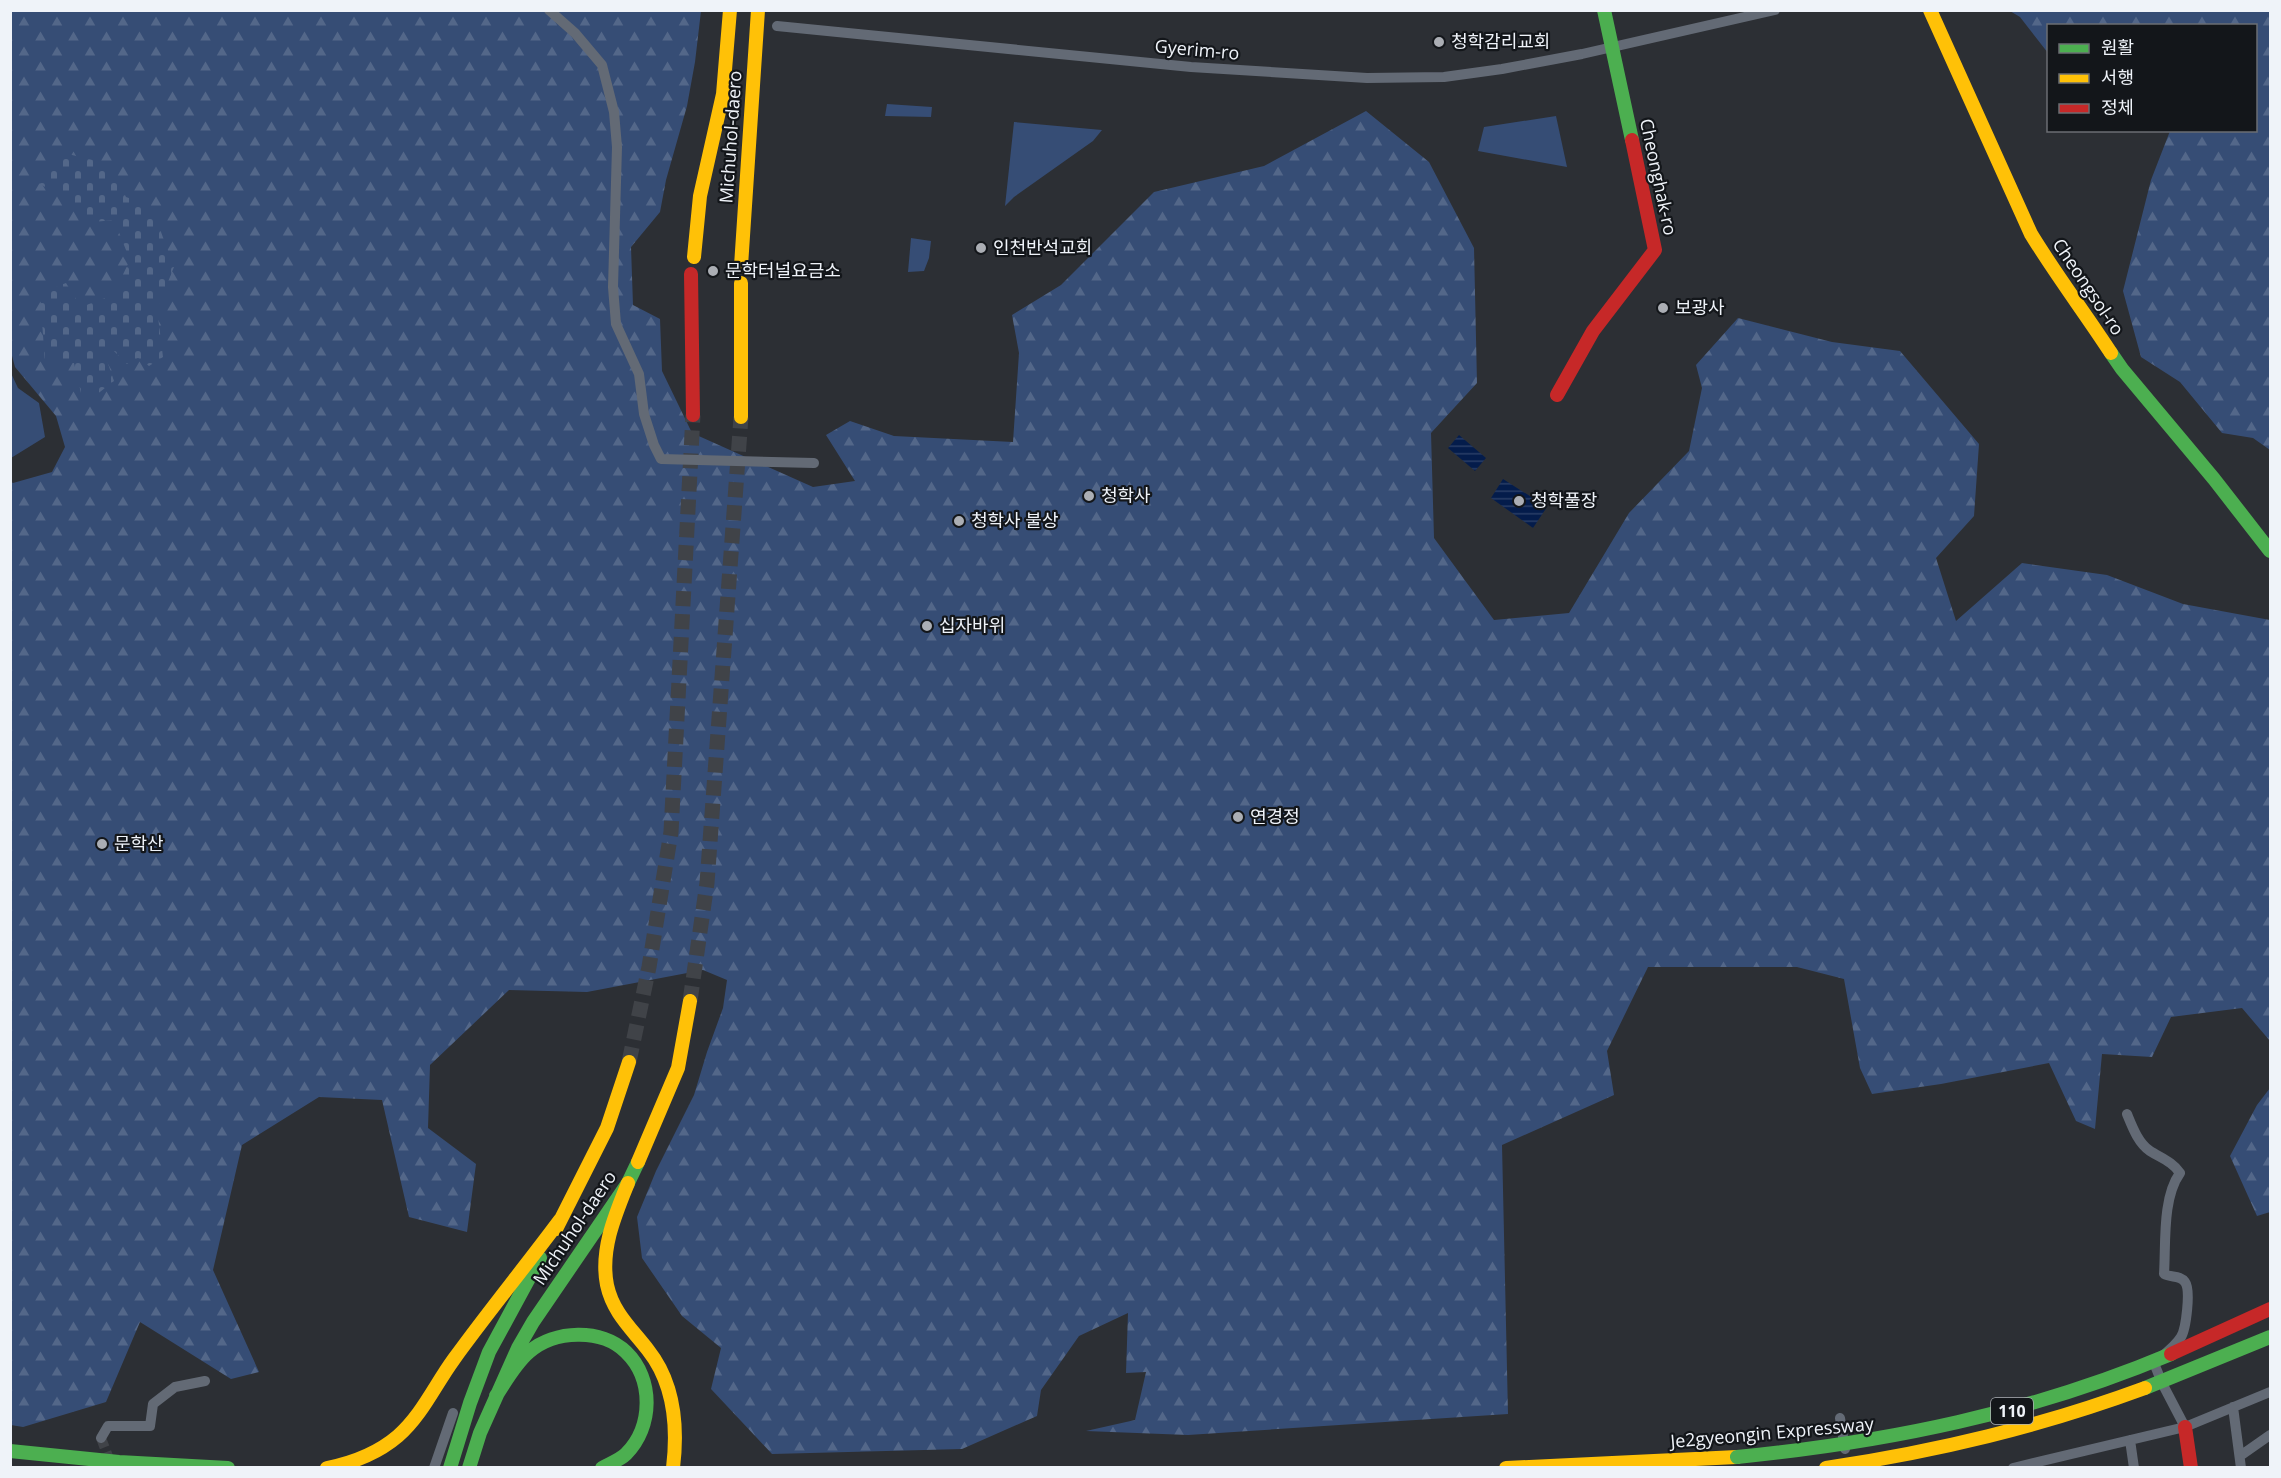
<svg xmlns="http://www.w3.org/2000/svg" width="2281" height="1478" viewBox="0 0 2281 1478" font-family="'Open Sans','Noto Sans KR',sans-serif">
  <style>
    .green { fill: #364d75 }
    .forest { fill: url(#forest-firs) }
    .cemetery { fill: url(#cemetery-stones) }
    .water { fill: url(#water-rules) }
    .lines { fill: none; stroke-linecap: round; stroke-linejoin: round }
    .street-tunnel { stroke: #404348; stroke-width: 10; stroke-dasharray: 10 5; stroke-linecap: butt }
    .secondary-tunnel { stroke: #404348; stroke-width: 15; stroke-dasharray: 15 8; stroke-linecap: butt }
    .street { stroke: #636a75; stroke-width: 10 }
    .fast { stroke: #4caf50; stroke-width: 14 }
    .slow { stroke: #ffc107; stroke-width: 14 }
    .jam { stroke: #c62828; stroke-width: 14 }
    .fast-bridge { stroke: #4caf50; stroke-width: 14 }
    .slow-bridge { stroke: #ffc107; stroke-width: 14 }
    .jam-bridge { stroke: #c62828; stroke-width: 14 }
    .poi-dot { fill: #abaeb4; stroke: #13161a; stroke-width: 2 }
    .labels { text-anchor: middle; stroke-width: 4.5; stroke-linejoin: round; paint-order: stroke }
    .shield { fill: #13161a; stroke: #adb1b6; stroke-width: 1.5 }
    .shield-label { font-size: 16px; font-weight: bold; fill: #eff3f9 }
    .poi-label { font-size: 18px; fill: #eff3f9; stroke: #13161a; text-anchor: start }
    .street-label { font-size: 18px; fill: #eff3f9; stroke: #13161a }
  </style>
  <defs>
    <pattern id="forest-firs" width="22" height="20" patternUnits="userSpaceOnUse" patternTransform="scale(1.5)"><rect width="22" height="20" fill="#364d75"/><path d="M5 1l3.5 6h-7zM16 11l3.5 6h-7z" fill="#536789"/></pattern>
    <pattern id="cemetery-stones" width="16" height="16" patternUnits="userSpaceOnUse" patternTransform="scale(1.5)"><rect width="16" height="16" fill="#364d75"/><path d="M2 7V4a2 2 0 0 1 4 0v3zM10 15v-3a2 2 0 0 1 4 0v3z" fill="#536789"/></pattern>
    <pattern id="water-rules" width="6" height="5" patternUnits="userSpaceOnUse" patternTransform="scale(1.5)"><rect width="6" height="5" fill="#041c4b"/><path d="M0 2.5h6" fill="none" stroke="#293d66"/></pattern>
  </defs>
  <rect width="100%" height="100%" fill="#2c2f34"/>
  <!-- green -->
  <path class="green" d="M887 104 932 107 931 117 885 116Z
    M1556 116 1567 167 1478 151 1484 127Z
    M1014 122 1102 130 1093 141 1014 197 1005 206Z
    M911 238 931 241 929 258 924 271 908 272Z
    M10 371 18 388 39 403 45 437 11 458Z"/>
  <!-- forest -->
  <path class="forest" d="M11 11H701L695 62 687 106 666 180 660 212 631 247 633 305 660 319 662 371 692 433 813 487 855 481 826 435 850 421 894 436 1013 442 1019 353 1012 315 1061 285 1154 192 1264 166 1366 111 1429 162 1474 248 1477 383 1431 433 1434 538 1494 620 1569 613 1629 513 1689 451 1702 388 1696 365 1738 318 1832 342 1900 351 1979 444 1974 516 1936 558 1956 621 2022 563 2107 575 2183 604 2270 620V1041L2242 1008 2171 1017 2152 1057 2102 1054 2095 1129 2076 1121 2049 1063 1941 1084 1872 1094 1860 1068 1844 979 1797 967H1648L1607 1051 1614 1095 1502 1145 1508 1414 1188 1435 1086 1431 1135 1420 1146 1372 1126 1373 1128 1313 1079 1336 1041 1390 1037 1416 962 1449 772 1454 711 1389 721 1348 682 1316 642 1258 637 1217 656 1171 694 1095 707 1052 723 1008 727 980 703 970 587 992 509 990 430 1065 428 1128 476 1164 467 1232 409 1217 382 1100 319 1097 242 1145 213 1270 259 1372 231 1379 140 1322 106 1402 23 1427 11 1425 10 481 13 483 52 472 65 447 56 416 15 367 11 352Z
    M2010 11H2270V450L2253 438 2222 433 2180 382 2141 357 2123 291 2151 180 2170 131 2256 130V26H2048V53L2020 17Z
    M2270 1088V1212L2257 1216 2230 1156 2257 1105Z"/>
  <!-- cemetery -->
  <path class="cemetery" d="M68 154 109 164 126 197 157 208 161 232 174 267 157 309 163 357 149 366 138 358 127 364 112 349 104 352 114 381 96 395 81 393 74 363H45L40 293 66 283 81 307 113 295 130 260 114 220 93 222 65 199 37 182Z"/>
  <!-- water -->
  <path class="water" d="M1459 435 1486 458 1475 471 1448 448Z
    M1503 479 1547 507 1533 528 1491 498Z"/>
  <g class="lines">
    <!-- street-tunnel -->
    <path class="street-tunnel" d="M101 1438 111 1464"/>
    <!-- secondary-tunnel -->
    <path class="secondary-tunnel" d="M690 1001 707 883 741 417
      M629 1062 649 967 671 832 693 415"/>
    <!-- street -->
    <path class="street" d="M549 10 575 33 602 65 614 112 617 147 613 287 616 324 639 374 644 414 654 445 661 459 814 463
      M777 26 1191 67 1367 78 1444 77 1502 69 1582 54 1775 10
      M2127 1114C2132 1126 2138 1143 2150 1151 2161 1158 2173 1162 2180 1173 2162 1198 2166 1244 2164 1274 2171 1278 2180 1275 2185 1282 2191 1290 2186 1329 2181 1337 2175 1347 2162 1356 2154 1363L2162 1383 2185 1427
      M2233 1407 2241 1468
      M1840 1418 1845 1449
      M101 1438 108 1426H150L153 1404 175 1387 205 1381
      M2130 1440 2134 1468
      M2240 1456 2270 1435
      M434 1468 453 1413
      M2013 1468 2185 1427 2270 1392"/>
    <!-- fast -->
    <path class="fast" d="M1604 10 1632 140
      M2111 353 2122 369 2214 479 2270 551
      M496 1396C506 1381 515 1364 529 1352 554 1330 602 1328 626 1352 654 1379 653 1427 626 1454 620 1460 609 1464 602 1468
      M10 1451 119 1462 228 1468
      M450 1468 470 1403 489 1352 540 1258
      M469 1468 480 1433 518 1348 533 1322 628 1183 638 1162"/>
    <!-- slow -->
    <path class="slow" d="M1930 10 2031 234C2056 275 2085 313 2111 353
      M694 257 700 196 723 94 730 10
      M741 266 758 10
      M741 283V417
      M638 1162 678 1068 690 1001
      M628 1183C615 1215 600 1250 607 1285 613 1313 632 1329 648 1350 675 1384 678 1427 673 1468
      M556 1229 607 1128 629 1062
      M327 1468C352 1463 377 1454 398 1436 422 1415 435 1385 454 1359 488 1312 525 1267 560 1220
      M1506 1468 1737 1457"/>
    <!-- jam -->
    <path class="jam" d="M691 274 693 415
      M1557 395 1593 331 1655 250 1632 140
      M2185 1427 2191 1468"/>
    <!-- fast-bridge -->
    <path class="fast-bridge" d="M2145 1388 2270 1337
      M1737 1457C1888 1442 2031 1413 2171 1354"/>
    <!-- slow-bridge -->
    <path class="slow-bridge" d="M1826 1468C1938 1451 2039 1427 2145 1388"/>
    <!-- jam-bridge -->
    <path class="jam-bridge" d="M2171 1354 2270 1309"/>
  </g>
  <!-- markers -->
  <g class="poi-dot">
    <circle cx="1439" cy="42" r="6"/>
    <circle cx="981" cy="248" r="6"/>
    <circle cx="713" cy="271" r="6"/>
    <circle cx="1663" cy="308" r="6"/>
    <circle cx="1089" cy="496" r="6"/>
    <circle cx="1519" cy="501" r="6"/>
    <circle cx="959" cy="521" r="6"/>
    <circle cx="927" cy="626" r="6"/>
    <circle cx="1238" cy="817" r="6"/>
    <circle cx="102" cy="844" r="6"/>
  </g>
  <g class="labels">
    <!-- shield labels -->
    <rect class="shield" x="1991" y="1398" width="42" height="26" rx="4.5"/>
    <g class="shield-label">
      <text x="2012" y="1417">110</text>
    </g>
    <!-- poi labels -->
    <g class="poi-label">
      <text x="1451" y="48">청학감리교회</text>
      <text x="993" y="254">인천반석교회</text>
      <text x="725" y="277">문학터널요금소</text>
      <text x="1675" y="314">보광사</text>
      <text x="1101" y="502">청학사</text>
      <text x="1531" y="507">청학풀장</text>
      <text x="971" y="527">청학사 불상</text>
      <text x="939" y="632">십자바위</text>
      <text x="1250" y="823">연경정</text>
      <text x="114" y="850">문학산</text>
    </g>
    <!-- street labels -->
    <g class="street-label">
      <text transform="translate(1197 50) rotate(5)" y="6">Gyerim-ro</text>
      <text transform="translate(731 137) rotate(-86)" y="6">Michuhol-daero</text>
      <text transform="translate(1658 177) rotate(78)" y="6">Cheonghak-ro</text>
      <text transform="translate(2088 287) rotate(56)" y="6">Cheongsol-ro</text>
      <text transform="translate(575 1228) rotate(-56)" y="6">Michuhol-daero</text>
      <text transform="translate(1772 1433) rotate(-5)" y="6">Je2gyeongin Expressway</text>
    </g>
  </g>
  <!-- border -->
  <rect width="2281" height="1478" fill="none" stroke="#eff3f9" stroke-width="24"/>
  <!-- legend -->
  <rect x="2047" y="24" width="210" height="108" fill="#13161a" stroke="#6b6e73" stroke-width="1.5"/>
  <rect x="2059" y="44" width="30" height="9" fill="#4caf50" stroke="#6b6e73" stroke-width="1.5"/>
  <text x="2101" y="54" font-size="18" fill="#eff3f9">원활</text>
  <rect x="2059" y="74" width="30" height="9" fill="#ffc107" stroke="#6b6e73" stroke-width="1.5"/>
  <text x="2101" y="84" font-size="18" fill="#eff3f9">서행</text>
  <rect x="2059" y="104" width="30" height="9" fill="#c62828" stroke="#6b6e73" stroke-width="1.5"/>
  <text x="2101" y="114" font-size="18" fill="#eff3f9">정체</text>
</svg>
